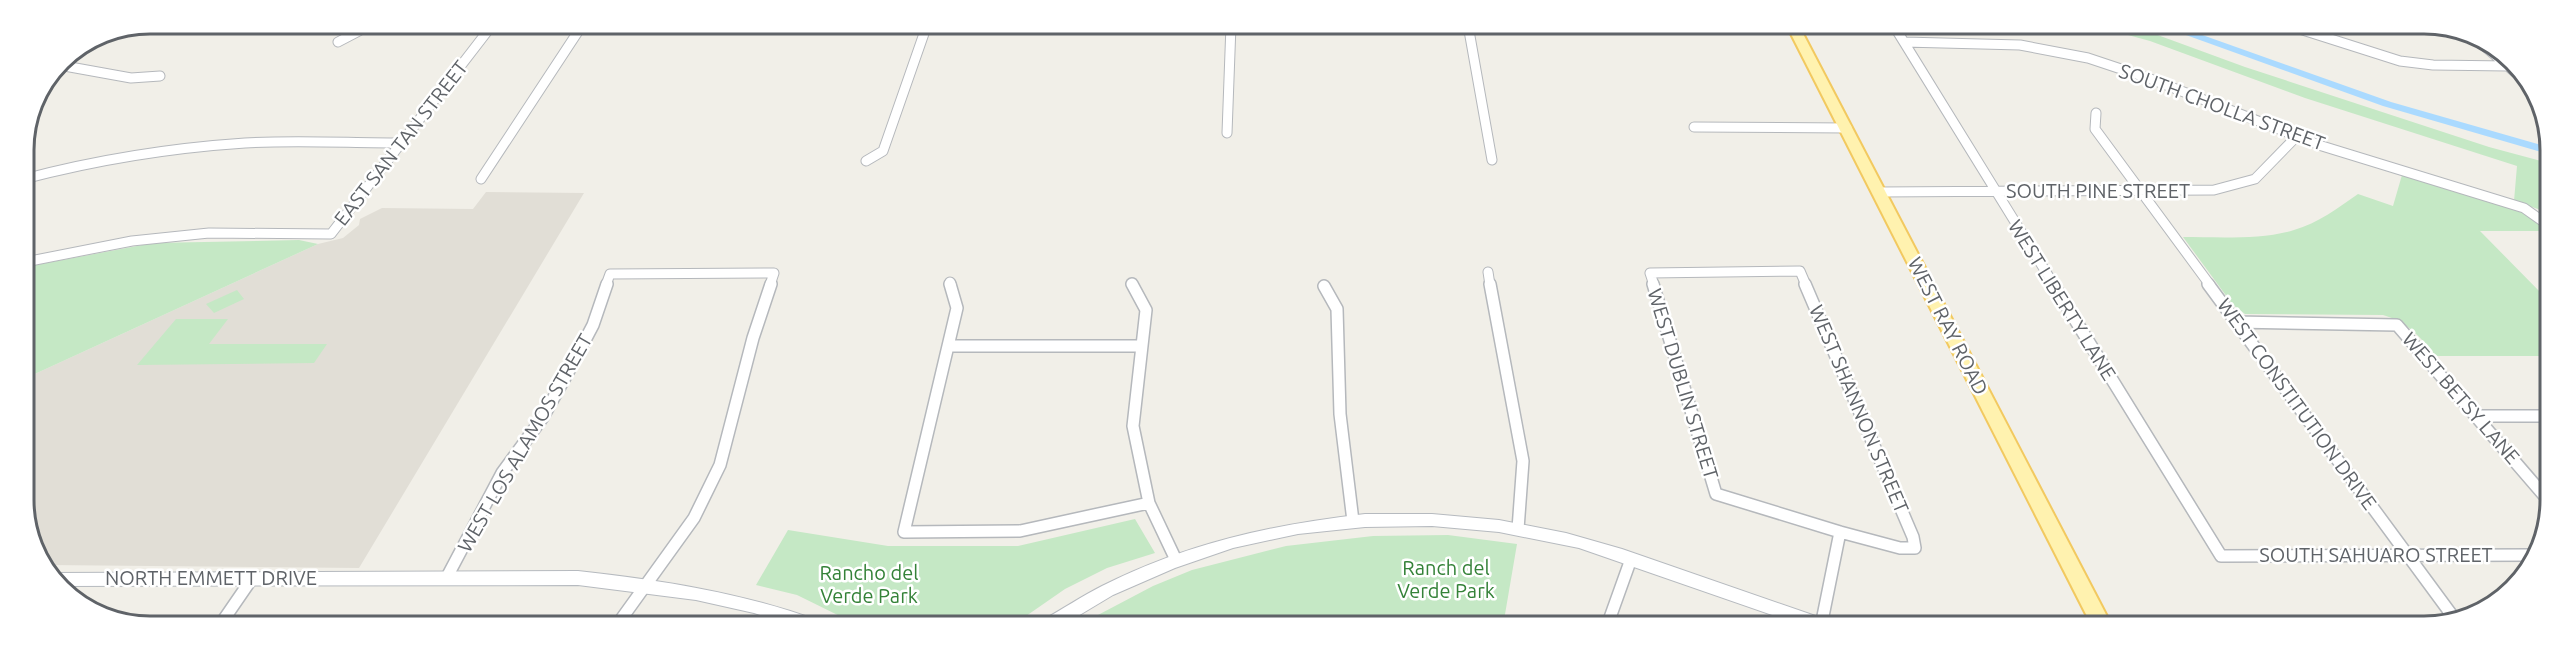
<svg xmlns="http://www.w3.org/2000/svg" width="2575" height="651" viewBox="0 0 2575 651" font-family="Ubuntu,sans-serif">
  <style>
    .education { fill: #e1ded6 }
    .green { fill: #c5e8c5 }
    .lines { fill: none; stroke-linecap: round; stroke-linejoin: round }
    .canal { fill: #aadaff; fill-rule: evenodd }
    .street-far1-casing { stroke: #b5b8bc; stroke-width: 11 }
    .street-casing { stroke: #b5b8bc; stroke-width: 14 }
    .secondary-casing { stroke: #b6babf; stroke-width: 2 }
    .primary-casing { stroke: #f2c960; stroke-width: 4 }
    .street-far1 { stroke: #fff; stroke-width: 9 }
    .street { stroke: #fff; stroke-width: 11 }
    .secondary { fill: #fff; fill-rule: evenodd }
    .primary { fill: #fff2af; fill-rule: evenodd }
    .labels { text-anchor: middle; stroke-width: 5; stroke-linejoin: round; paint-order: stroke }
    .street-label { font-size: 20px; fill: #5f6368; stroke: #fff }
    .park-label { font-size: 20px; fill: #348238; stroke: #fff }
    .rim { fill: none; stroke: #5f6368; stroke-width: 3 }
  </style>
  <rect width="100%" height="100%" fill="#f1efe8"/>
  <!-- education -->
  <path class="education" d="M486 192 584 193 359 568 48 565 27 525 26 378 318 244 343 238 359 225 360 219 382 208 473 209Z"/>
  <!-- green -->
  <path class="green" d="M2095 26H2133L2245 67 2489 147 2548 163V218L2538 209 2514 201 2517 166 2305 98 2150 41Z
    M2402 175 2528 214 2547 231H2480L2548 300V356H2436C2420 337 2408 322 2383 315L2245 314 2233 305 2183 237C2217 237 2262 240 2294 230 2318 223 2338 208 2358 194L2393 206Z
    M299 240 318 244 26 378 25 267 153 243Z
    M237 290 244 299 214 313 206 304Z
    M176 319H228L209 344H327L314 363 137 365Z
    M1135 519 1155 553 1107 568 1065 589 1013 625H858L797 595 756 585 788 530 888 546H1018Z
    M1448 535 1517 544 1503 626 1079 625 1153 586 1192 570 1286 546 1373 536Z"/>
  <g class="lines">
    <!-- canal -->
    <path class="canal" d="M2161 26H2177L2391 102 2548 147V154L2383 106Z"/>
    <defs>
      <path id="street-far1" d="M1468 25 1492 160
        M1894 26 2054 285
        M2290 26 2400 61 2433 65 2507 66
        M338 42 359 31 365 24
        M1904 42 2020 45 2088 58 2148 78 2322 146 2524 208 2548 225
        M2482 44 2523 79
        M59 65 131 78 160 76
        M2096 113 2095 129 2210 285
        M1694 127 1847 128
        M1227 133 1231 25
        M866 161 883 151 927 25
        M24 179C96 160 170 148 245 143 296 140 348 143 400 143
        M481 179 583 24
        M1880 192 2214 190 2255 179 2296 137
        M25 262 132 241 209 233 331 234 493 24
        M1488 272 1490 285
        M950 282 951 285
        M606 285 610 274 774 273 770 285
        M1654 285 1650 273 1800 271 1806 285"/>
      <path id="street" d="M950 284 957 308 904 532 1020 531 1149 503
        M1132 284 1146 310 1133 426 1149 503 1176 560
        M1490 284 1523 461 1518 529
        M1653 284 1716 494 1840 532 1900 548H1915L1913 537 1805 284
        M2053 284 2221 556 2531 555
        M2208 284 2454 618
        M1324 286 1337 309 1340 414 1353 521
        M2237 322 2397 325 2548 500
        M950 346H1140
        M2478 416H2548
        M447 577 502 473 543 417 572 365 593 325 607 284
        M220 625 253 577
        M617 625 694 518 720 465 753 338 771 284
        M1607 626 1631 559
        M1821 626 1840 532"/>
      <path id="secondary" d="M1365 514H1432L1499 520 1566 533 1622 549 1830 621 1832 626H1804L1579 548 1499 532 1432 526 1365 527 1298 534 1233 548 1175 568 1113 595 1063 625H1041L1043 620C1063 609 1082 596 1102 586 1188 543 1270 525 1365 514Z
        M578 571C660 580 739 592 817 620L819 625H792L754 613 696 600 578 585 59 586 52 573Z"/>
      <path id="primary" d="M1787 26H1799L2112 626H2092Z"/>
    </defs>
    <!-- street-far1 casing -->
    <use href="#street-far1" class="street-far1-casing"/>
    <!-- street casing -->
    <use href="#street" class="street-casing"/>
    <!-- secondary casing -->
    <use href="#secondary" class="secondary-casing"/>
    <!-- primary casing -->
    <use href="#primary" class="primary-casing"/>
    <!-- street-far1 -->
    <use href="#street-far1" class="street-far1"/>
    <!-- street -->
    <use href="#street" class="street"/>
    <!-- secondary -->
    <use href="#secondary" class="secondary"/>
    <!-- primary -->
    <use href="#primary" class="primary"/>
  </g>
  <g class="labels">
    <!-- street labels -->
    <g class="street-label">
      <text transform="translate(2222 107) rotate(20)" y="7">SOUTH CHOLLA STREET</text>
      <text transform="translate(401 143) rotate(-52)" y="7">EAST SAN TAN STREET</text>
      <text x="2098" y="198">SOUTH PINE STREET</text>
      <text transform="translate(2062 300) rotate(58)" y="7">WEST LIBERTY LANE</text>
      <text transform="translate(1948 326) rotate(63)" y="7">WEST RAY ROAD</text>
      <text transform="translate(1683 384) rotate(73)" y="7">WEST DUBLIN STREET</text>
      <text transform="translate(2461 398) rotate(49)" y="7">WEST BETSY LANE</text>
      <text transform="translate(2297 404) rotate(54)" y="7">WEST CONSTITUTION DRIVE</text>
      <text transform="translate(1859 409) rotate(67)" y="7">WEST SHANNON STREET</text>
      <text transform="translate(525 443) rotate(-60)" y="7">WEST LOS ALAMOS STREET</text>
      <text x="2376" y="562">SOUTH SAHUARO STREET</text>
      <text x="211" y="585">NORTH EMMETT DRIVE</text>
    </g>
    <!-- park labels -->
    <g class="park-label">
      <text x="1446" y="575">Ranch del<tspan x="1446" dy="23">Verde Park</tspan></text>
      <text x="869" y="580">Rancho del<tspan x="869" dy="23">Verde Park</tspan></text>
    </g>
  </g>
  <!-- crop -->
  <path d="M0 0H2575V651H0ZM150 34H2424A116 116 0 0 1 2540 150V500A116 116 0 0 1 2424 616H150A116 116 0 0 1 34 500V150A116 116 0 0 1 150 34Z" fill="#fff" fill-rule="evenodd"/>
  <path class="rim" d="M150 34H2424A116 116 0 0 1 2540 150V500A116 116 0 0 1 2424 616H150A116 116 0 0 1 34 500V150A116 116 0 0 1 150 34Z"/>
</svg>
